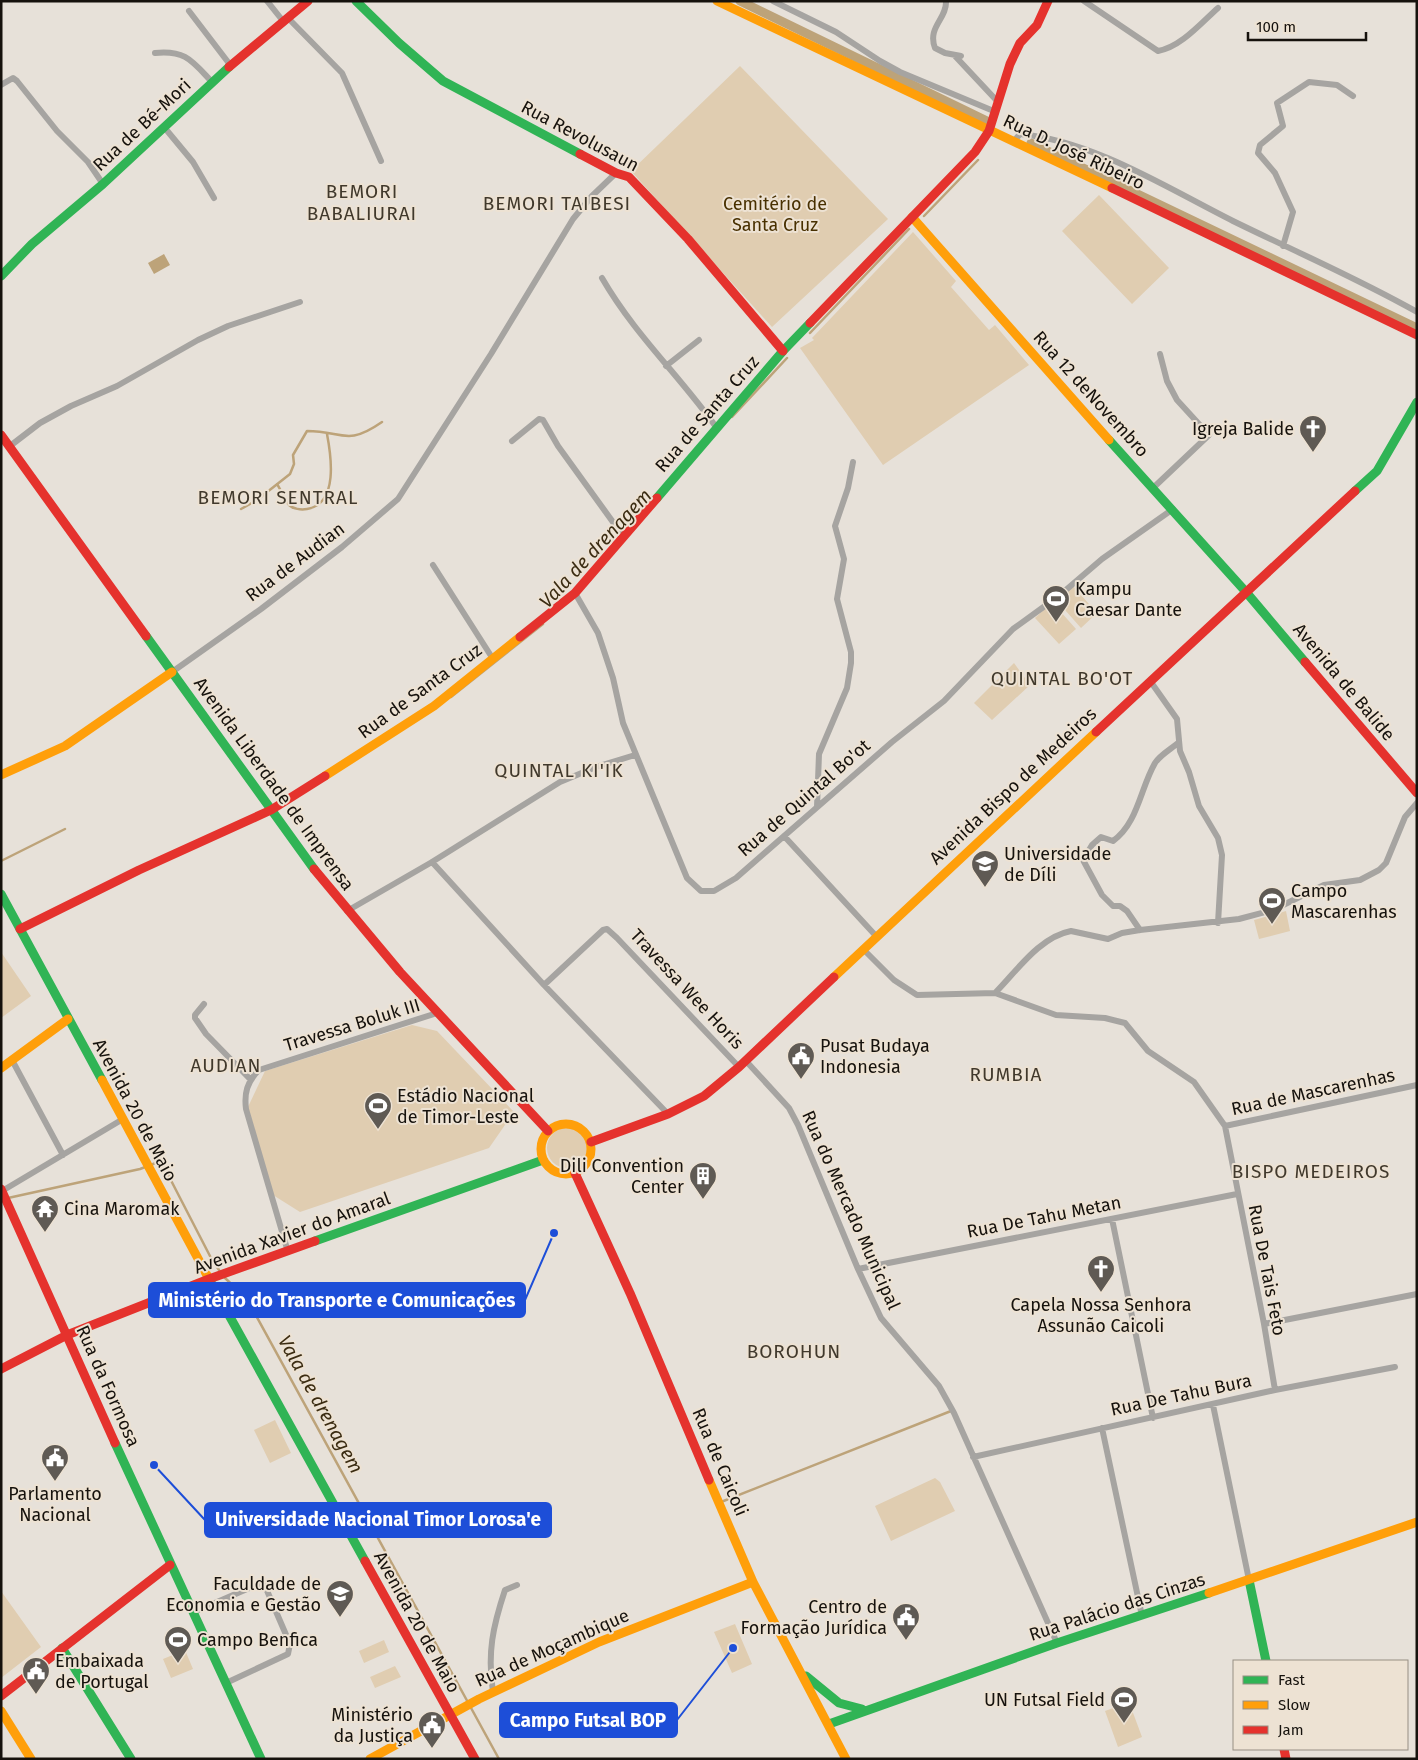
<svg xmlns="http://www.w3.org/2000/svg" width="1418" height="1760" viewBox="0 0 1418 1760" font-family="'Fira Sans',sans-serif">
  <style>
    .green { fill: #e0cdb1 }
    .water { fill: #bda379 }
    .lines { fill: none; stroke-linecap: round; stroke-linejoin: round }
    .stream { stroke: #bda379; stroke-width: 2.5 }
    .canal { stroke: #bda379; stroke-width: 9 }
    .street { stroke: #a6a4a1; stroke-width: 6 }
    .fast { stroke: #30b455; stroke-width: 9 }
    .slow { stroke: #ff9f0a; stroke-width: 9 }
    .jam { stroke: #e5322d; stroke-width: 9 }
    .labels { text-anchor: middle; stroke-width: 4; stroke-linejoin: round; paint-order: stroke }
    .street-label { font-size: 18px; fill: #16120d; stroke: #ede2d3 }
    .park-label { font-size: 18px; fill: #483000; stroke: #ede2d3 }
    .poi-label { font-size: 18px; fill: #16120d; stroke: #ede2d3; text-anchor: start }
    .neighbourhood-label { font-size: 19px; letter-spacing: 1px; fill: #41392c; stroke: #ede2d3 }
    .water-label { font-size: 19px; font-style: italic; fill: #3b2c12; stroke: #ede2d3 }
    .leader { fill: none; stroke: #1d4ed8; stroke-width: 2 }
    .callout-dot { fill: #1d4ed8; stroke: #ede2d3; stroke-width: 2 }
    .callout { fill: #1d4ed8; stroke: #1d4ed8; stroke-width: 2 }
    .callout-label { font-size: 19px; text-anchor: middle; font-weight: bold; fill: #fff }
  </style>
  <rect width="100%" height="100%" fill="#e7e1d9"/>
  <!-- green -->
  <path class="green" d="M740 66 888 219 772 327 631 171Z
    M1099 195 1169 268 1132 304 1062 231Z
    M913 232 956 281 951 287 989 330 995 325 1029 365 883 465 800 348 814 340 812 338Z
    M1073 586 1097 613 1081 628 1057 601Z
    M1052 602 1076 629 1059 644 1035 618Z
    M1014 663 1030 685 992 720 974 703Z
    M1286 911 1290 931 1259 939 1254 920Z
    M1 952 31 996 1 1018Z
    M412 1025 437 1031 514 1112 489 1148 300 1212 273 1195 248 1107 265 1071Z
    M547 1148a20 20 0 1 1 40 0a20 20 0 1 1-40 0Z
    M275 1420 291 1453 270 1463 254 1430Z
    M935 1478 940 1482 955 1511 891 1541 875 1506Z
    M1 1591 41 1647 1 1678Z
    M735 1624 752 1664 732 1673 714 1632Z
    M384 1640 389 1652 364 1663 359 1651Z
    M185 1650 193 1669 171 1678 163 1659Z
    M395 1666 401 1677 375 1688 370 1677Z
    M1129 1702 1142 1737 1118 1747 1105 1711Z"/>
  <!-- water -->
  <path class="water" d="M164 254 170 265 154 274 148 263Z"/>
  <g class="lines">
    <!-- stream -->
    <path class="stream" d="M924 216 978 160
      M810 333 909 229
      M732 417 787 358
      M277 484C281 490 284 499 289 505 293 509 301 510 307 509 339 504 331 455 327 434
      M241 509 257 500 290 474 294 464 293 455 307 431C343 431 346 447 382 422
      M451 697 543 624
      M1 861 65 829
      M8 1198 140 1169 161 1161 211 1258 221 1273
      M224 1277 247 1299 499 1759
      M721 1502 951 1411"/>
    <!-- canal -->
    <path class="canal" d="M740 1 987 121
      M1031 143 1415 327"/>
    <!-- street -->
    <path class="street" d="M267 1 283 21
      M773 1 836 32 880 61 900 72 996 112
      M946 1C947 19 927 27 935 48L945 53 961 56
      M1084 1 1158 51C1181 47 1201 23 1218 8
      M189 11 231 66
      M288 18 342 73 381 161
      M155 53C186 50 192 61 212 82
      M955 56 998 102
      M1 85 13 78 17 81 57 131 88 162 103 184
      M164 127 193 162 214 198
      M1014 141 1020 134C1094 141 1167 188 1233 221 1294 251 1357 278 1417 312
      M1283 246 1293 212 1275 173 1258 153 1260 145 1283 126 1277 103 1309 82 1337 85 1353 96
      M602 278C635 335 679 375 716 427
      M666 366 699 340
      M512 441 539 419 543 420 558 446 623 536
      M10 446 40 423 71 406 117 386 198 340 228 326 300 302
      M1153 488 1209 435 1177 400 1167 381 1160 354
      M433 565 493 659
      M575 593 598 633 613 678 623 723 687 878 701 891H714L736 878 892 742 944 701 1013 629 1060 595 1102 559 1173 509
      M172 672 261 609 342 547 398 499 491 354 573 219 592 196 616 173
      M1153 685 1177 719 1180 751 1189 772 1199 806 1218 838 1222 855 1218 923
      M817 807 819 754 847 688 851 663V652L837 599 844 559 835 526 848 488 853 462
      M784 836 876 936
      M432 862 544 985 668 1114
      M347 911 432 862 560 782 596 767 635 755
      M1140 930 1127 911 1120 906H1113L1102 895 1083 860 1092 845 1101 837 1113 841C1138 823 1140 789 1155 763 1160 755 1171 749 1178 743
      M863 949 894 980 917 995 995 993 1056 1015 1105 1018 1125 1023 1148 1051 1194 1082 1225 1126 1417 1085
      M544 985 603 930 607 929 617 938 739 1067
      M995 993C1016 972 1039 937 1071 931L1108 939 1122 933 1140 930 1239 919 1273 910 1324 885 1360 880 1379 870 1386 863 1405 817 1417 803
      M204 1004 195 1015V1018L206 1034 250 1079
      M12 1060 63 1155
      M746 1061 789 1108 798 1125 858 1269 881 1318 939 1386 954 1413 1057 1643
      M1225 1126 1264 1324 1275 1390
      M2 1191 123 1119
      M1112 1219 1153 1418
      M288 1252 246 1109C244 1093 247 1082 259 1070L437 1013
      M858 1269 1237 1194
      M1264 1324 1417 1294
      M1213 1405 1249 1580
      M1102 1428 1142 1616
      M973 1457 1275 1390 1395 1367
      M194 1612 254 1586 260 1584 265 1586 290 1644 288 1654 226 1683
      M493 1692C487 1653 493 1626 505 1590L517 1585"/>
    <!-- fast -->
    <path class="fast" d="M356 1 399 43 443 81 580 154
      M1 276 32 244 103 184 229 67
      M1109 440 1246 592 1305 662
      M1355 491 1377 471 1417 402
      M657 498 783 351 810 323
      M146 636 314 869
      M1 894 102 1080
      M315 1241 543 1160
      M209 1279 365 1561
      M115 1443 261 1759
      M1249 1580 1266 1661
      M62 1648 131 1759
      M806 1676 839 1703 862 1709
      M829 1724 1057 1643 1209 1593"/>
    <!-- slow -->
    <path class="slow" d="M717 1 1112 188
      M912 217 1109 440
      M1 775 65 746 172 672
      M325 776 434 706 520 637
      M834 977 1096 732
      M1 1068 68 1019
      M102 1080 209 1279
      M541 1149a25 25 0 1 1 50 0a25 25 0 1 1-50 0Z
      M709 1480 753 1582 846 1759
      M1209 1593 1417 1522
      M1 1711 31 1759
      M370 1759 479 1699 599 1642 753 1582"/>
    <!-- jam -->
    <path class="jam" d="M229 67 308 1
      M580 154 616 173 629 177 688 239 783 351
      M1112 188 1417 335
      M810 323 975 152 989 131 1010 64 1020 43 1037 25 1048 1
      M1 435 146 636
      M520 637 575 593 657 498
      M1305 662 1417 793
      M1096 732 1355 491
      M314 869 400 972 548 1131
      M20 929 139 870 271 810 325 776
      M591 1142 668 1114 704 1096 739 1067 834 977
      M575 1173 630 1293 709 1480
      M1 1189 115 1443
      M1 1369 67 1335 209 1279 315 1241
      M365 1561 475 1759
      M1 1696 170 1565
      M1284 1749 1286 1759"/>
  </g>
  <!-- icons -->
  <defs>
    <symbol id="church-pin" viewBox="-11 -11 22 30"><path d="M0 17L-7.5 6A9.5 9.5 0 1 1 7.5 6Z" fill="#5f5a54" stroke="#ede2d3"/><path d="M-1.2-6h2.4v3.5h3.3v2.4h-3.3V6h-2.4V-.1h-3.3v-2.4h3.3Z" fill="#fff"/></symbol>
    <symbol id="stadium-pin" viewBox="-11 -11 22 30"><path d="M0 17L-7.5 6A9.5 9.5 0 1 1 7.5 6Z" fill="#5f5a54" stroke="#ede2d3"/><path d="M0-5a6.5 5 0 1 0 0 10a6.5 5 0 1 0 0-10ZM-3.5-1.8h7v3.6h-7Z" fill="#fff"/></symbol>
    <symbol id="university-pin" viewBox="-11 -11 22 30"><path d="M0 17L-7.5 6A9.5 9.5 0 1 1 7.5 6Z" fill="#5f5a54" stroke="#ede2d3"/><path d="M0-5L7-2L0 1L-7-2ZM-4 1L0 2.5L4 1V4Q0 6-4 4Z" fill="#fff"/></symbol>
    <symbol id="civic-pin" viewBox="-11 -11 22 30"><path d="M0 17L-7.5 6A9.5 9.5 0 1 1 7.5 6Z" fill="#5f5a54" stroke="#ede2d3"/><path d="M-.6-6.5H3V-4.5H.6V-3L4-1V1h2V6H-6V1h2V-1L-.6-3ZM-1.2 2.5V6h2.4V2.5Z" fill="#fff"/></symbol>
    <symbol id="building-pin" viewBox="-11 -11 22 30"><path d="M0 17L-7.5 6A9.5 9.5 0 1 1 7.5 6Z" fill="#5f5a54" stroke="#ede2d3"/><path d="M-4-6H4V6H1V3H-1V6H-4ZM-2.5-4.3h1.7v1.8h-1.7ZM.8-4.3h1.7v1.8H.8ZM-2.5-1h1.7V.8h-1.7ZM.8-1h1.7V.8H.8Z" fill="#fff"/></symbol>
    <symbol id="temple-pin" viewBox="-11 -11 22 30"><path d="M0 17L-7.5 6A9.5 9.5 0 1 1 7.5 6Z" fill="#5f5a54" stroke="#ede2d3"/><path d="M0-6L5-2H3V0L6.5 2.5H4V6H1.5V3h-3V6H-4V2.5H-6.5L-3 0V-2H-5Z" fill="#fff"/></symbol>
  </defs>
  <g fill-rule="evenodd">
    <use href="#church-pin" x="1297" y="413" width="32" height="43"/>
    <use href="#stadium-pin" x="1040" y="583" width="32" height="43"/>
    <use href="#university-pin" x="969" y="848" width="32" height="43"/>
    <use href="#stadium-pin" x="1256" y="885" width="32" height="43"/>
    <use href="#civic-pin" x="785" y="1040" width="32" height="43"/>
    <use href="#stadium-pin" x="362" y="1090" width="32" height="43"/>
    <use href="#building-pin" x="687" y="1160" width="32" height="43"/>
    <use href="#temple-pin" x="29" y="1193" width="32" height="43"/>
    <use href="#church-pin" x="1085" y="1253" width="32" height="43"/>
    <use href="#civic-pin" x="39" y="1442" width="32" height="43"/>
    <use href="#university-pin" x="324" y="1578" width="32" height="43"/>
    <use href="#civic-pin" x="890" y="1601" width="32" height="43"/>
    <use href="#stadium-pin" x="162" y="1624" width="32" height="43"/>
    <use href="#civic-pin" x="20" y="1655" width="32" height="43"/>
    <use href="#stadium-pin" x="1108" y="1684" width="32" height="43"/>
    <use href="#civic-pin" x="416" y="1709" width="32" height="43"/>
  </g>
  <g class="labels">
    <!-- street labels -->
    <g class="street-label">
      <text transform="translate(142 125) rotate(-43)" y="6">Rua de Bé-Mori</text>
      <text transform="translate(580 136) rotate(28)" y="6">Rua Revolusaun</text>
      <text transform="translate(1074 152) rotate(25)" y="6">Rua D. José Ribeiro</text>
      <text transform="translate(1091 394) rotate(48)" y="6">Rua 12 deNovembro</text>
      <text transform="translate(707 414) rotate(-49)" y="6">Rua de Santa Cruz</text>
      <text transform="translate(295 562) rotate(-37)" y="6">Rua de Audian</text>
      <text transform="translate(1344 682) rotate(50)" y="6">Avenida de Balide</text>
      <text transform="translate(420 691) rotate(-36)" y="6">Rua de Santa Cruz</text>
      <text transform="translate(274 784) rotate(54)" y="6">Avenida Liberdade de Imprensa</text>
      <text transform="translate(1013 786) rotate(-43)" y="6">Avenida Bispo de Medeiros</text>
      <text transform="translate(804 798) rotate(-41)" y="6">Rua de Quintal Bo'ot</text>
      <text transform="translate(687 989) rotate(47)" y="6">Travessa Wee Horis</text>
      <text transform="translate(352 1025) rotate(-17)" y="6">Travessa Boluk III</text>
      <text transform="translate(1313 1092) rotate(-12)" y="6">Rua de Mascarenhas</text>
      <text transform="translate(135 1110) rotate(62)" y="6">Avenida 20 de Maio</text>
      <text transform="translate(851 1210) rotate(66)" y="6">Rua do Mercado Municipal</text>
      <text transform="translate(1044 1217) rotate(-11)" y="6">Rua De Tahu Metan</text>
      <text transform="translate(292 1233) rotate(-20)" y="6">Avenida Xavier do Amaral</text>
      <text transform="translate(1267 1270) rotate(79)" y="6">Rua De Tais Feto</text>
      <text transform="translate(108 1386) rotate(66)" y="6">Rua da Formosa</text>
      <text transform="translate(1181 1395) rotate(-12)" y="6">Rua De Tahu Bura</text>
      <text transform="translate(720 1462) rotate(67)" y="6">Rua de Caicoli</text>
      <text transform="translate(1117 1607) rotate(-18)" y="6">Rua Palácio das Cinzas</text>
      <text transform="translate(417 1622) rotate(61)" y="6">Avenida 20 de Maio</text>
      <text transform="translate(552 1648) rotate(-24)" y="6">Rua de Moçambique</text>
    </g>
    <!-- park labels -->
    <g class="park-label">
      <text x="775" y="210">Cemitério de<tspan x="775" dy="21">Santa Cruz</tspan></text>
    </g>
    <!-- poi labels -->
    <g class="poi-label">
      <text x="1294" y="435" text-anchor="end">Igreja Balide</text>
      <text x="1075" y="595">Kampu<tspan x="1075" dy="21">Caesar Dante</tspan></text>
      <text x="1004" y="860">Universidade<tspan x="1004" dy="21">de Díli</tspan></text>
      <text x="1291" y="897">Campo<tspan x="1291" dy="21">Mascarenhas</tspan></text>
      <text x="820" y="1052">Pusat Budaya<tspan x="820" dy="21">Indonesia</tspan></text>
      <text x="397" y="1102">Estádio Nacional<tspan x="397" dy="21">de Timor-Leste</tspan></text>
      <text x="684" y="1172" text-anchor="end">Dili Convention<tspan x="684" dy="21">Center</tspan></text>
      <text x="64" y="1215">Cina Maromak</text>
      <text x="1101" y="1311" text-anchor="middle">Capela Nossa Senhora<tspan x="1101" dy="21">Assunão Caicoli</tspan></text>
      <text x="55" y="1500" text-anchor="middle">Parlamento<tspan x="55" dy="21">Nacional</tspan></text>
      <text x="321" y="1590" text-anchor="end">Faculdade de<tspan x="321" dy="21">Economia e Gestão</tspan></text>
      <text x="887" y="1613" text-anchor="end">Centro de<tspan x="887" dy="21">Formação Jurídica</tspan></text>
      <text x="197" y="1646">Campo Benfica</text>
      <text x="55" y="1667">Embaixada<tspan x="55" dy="21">de Portugal</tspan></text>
      <text x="1105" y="1706" text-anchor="end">UN Futsal Field</text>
      <text x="413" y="1721" text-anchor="end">Ministério<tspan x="413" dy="21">da Justiça</tspan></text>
    </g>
    <!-- neighbourhood labels -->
    <g class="neighbourhood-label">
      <text x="362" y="198">BEMORI<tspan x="362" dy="22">BABALIURAI</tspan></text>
      <text x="557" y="210">BEMORI TAIBESI</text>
      <text x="278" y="504">BEMORI SENTRAL</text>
      <text x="1062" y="685">QUINTAL BO'OT</text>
      <text x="559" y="777">QUINTAL KI'IK</text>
      <text x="226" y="1072">AUDIAN</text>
      <text x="1006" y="1081">RUMBIA</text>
      <text x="1311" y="1178">BISPO MEDEIROS</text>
      <text x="794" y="1358">BOROHUN</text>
    </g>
    <!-- water labels -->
    <g class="water-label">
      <text transform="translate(595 548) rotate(-47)" y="7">Vala de drenagem</text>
      <text transform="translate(321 1404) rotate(61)" y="7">Vala de drenagem</text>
    </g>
  </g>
  <!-- callouts -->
  <path class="leader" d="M554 1233L525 1300M154 1465L205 1520M733 1648L677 1720"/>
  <g class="callout-dot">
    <circle cx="554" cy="1233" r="5"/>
    <circle cx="154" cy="1465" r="5"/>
    <circle cx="733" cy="1648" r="5"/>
  </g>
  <g class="callout">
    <rect x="149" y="1283" width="376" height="34" rx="5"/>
    <rect x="205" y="1503" width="346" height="34" rx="5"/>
    <rect x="500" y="1703" width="177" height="34" rx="5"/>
  </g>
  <g class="callout-label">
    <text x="337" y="1307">Ministério do Transporte e Comunicações</text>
    <text x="378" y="1526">Universidade Nacional Timor Lorosa'e</text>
    <text x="588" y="1727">Campo Futsal BOP</text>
  </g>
  <!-- border -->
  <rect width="1418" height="1760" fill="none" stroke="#16120d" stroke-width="5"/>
  <!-- legend -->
  <rect x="1233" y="1660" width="175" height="90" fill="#ede2d3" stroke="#978f84"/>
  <rect x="1243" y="1676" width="25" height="8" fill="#30b455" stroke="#978f84"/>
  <text x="1278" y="1685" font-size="15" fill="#16120d">Fast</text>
  <rect x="1243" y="1701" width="25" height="8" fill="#ff9f0a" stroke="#978f84"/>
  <text x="1278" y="1710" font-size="15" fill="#16120d">Slow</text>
  <rect x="1243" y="1726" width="25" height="8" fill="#e5322d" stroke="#978f84"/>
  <text x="1278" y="1735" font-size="15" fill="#16120d">Jam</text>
  <!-- scale -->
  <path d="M1248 32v8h118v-8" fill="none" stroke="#16120d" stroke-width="2.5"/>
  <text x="1256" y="32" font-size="15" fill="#16120d" stroke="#ede2d3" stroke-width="4" paint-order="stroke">100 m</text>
</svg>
